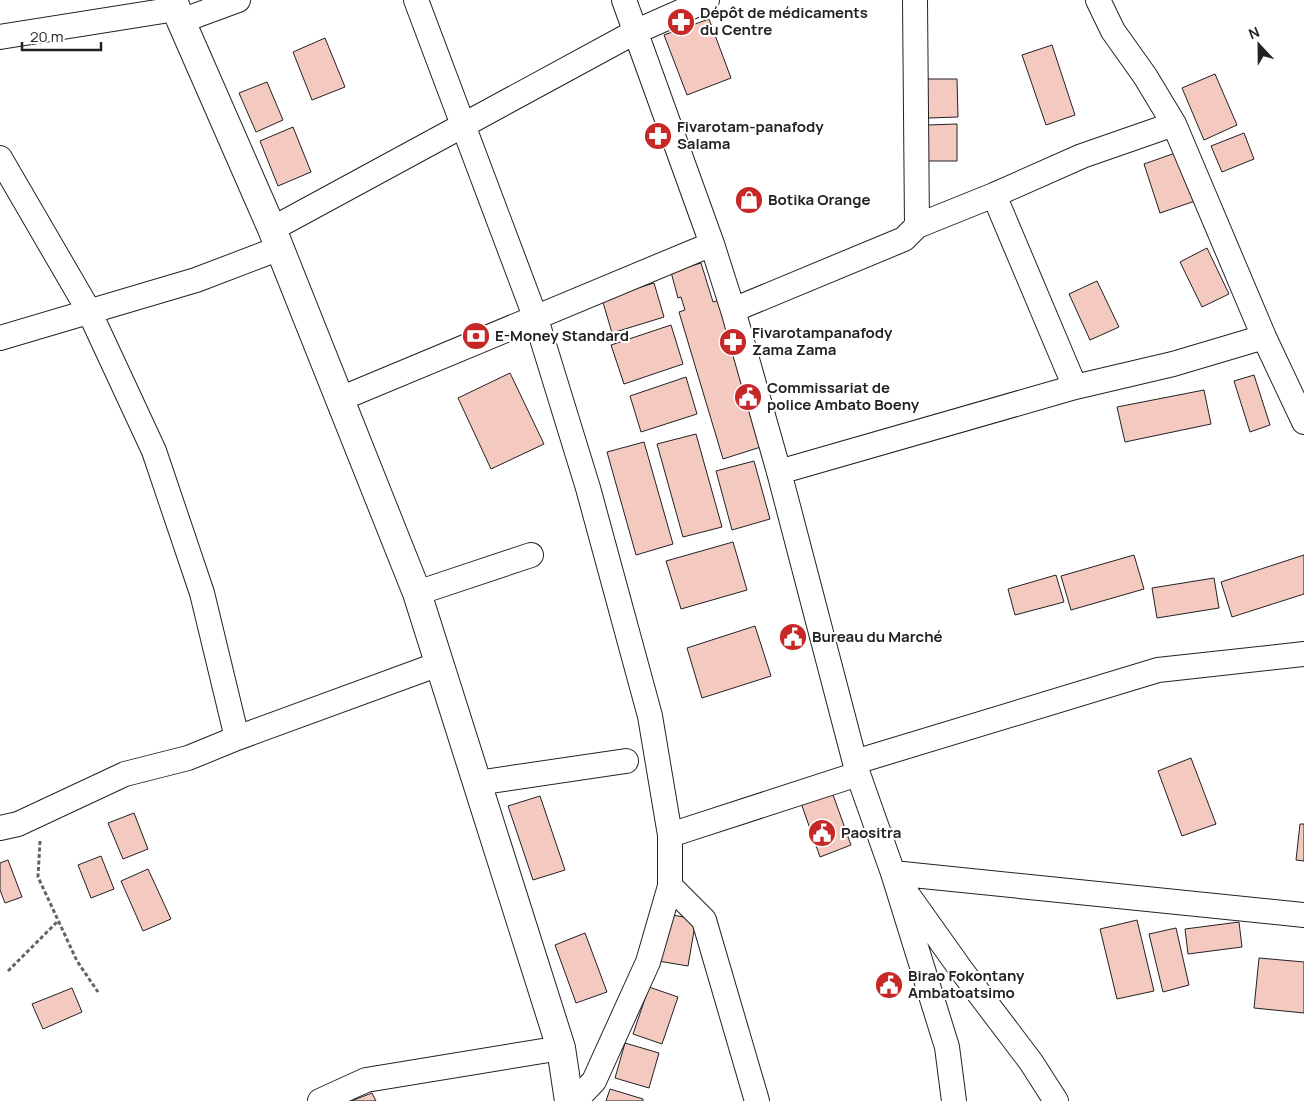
<svg xmlns="http://www.w3.org/2000/svg" width="1304" height="1101" viewBox="0 0 1304 1101" font-family="Manrope,sans-serif">
  <style>
    .building { fill: #f3c9c0; stroke: #222 }
    .lines { fill: none; stroke-linecap: round; stroke-linejoin: round }
    .street-casing { stroke: #222; stroke-width: 26 }
    .secondary-casing { stroke: #222; stroke-width: 30 }
    .path { stroke: #646464; stroke-width: 3; stroke-dasharray: 4 2.5; stroke-linecap: butt }
    .street { stroke: #fff; stroke-width: 24 }
    .secondary { stroke: #fff; stroke-width: 28 }
    .labels { text-anchor: middle; stroke-width: 4; stroke-linejoin: round; paint-order: stroke }
    .poi-label { font-size: 15px; font-weight: bold; fill: #222; stroke: #fff; text-anchor: start }
  </style>
  <rect width="100%" height="100%" fill="#fff"/>
  <!-- building -->
  <path class="building" d="M709 19 731 78 687 95 664 35Z
    M325 38 345 87 312 100 293 52Z
    M1052 45 1075 115 1046 125 1022 55Z
    M1215 74 1237 125 1204 140 1182 88Z
    M927 79H957L958 117 928 118Z
    M267 82 283 120 256 132 239 93Z
    M957 124V161H927V125Z
    M293 127 311 172 278 186 260 141Z
    M1244 133 1254 159 1222 172 1211 146Z
    M1181 151 1198 200 1160 213 1144 164Z
    M1207 248 1229 294 1202 307 1180 262Z
    M701 263 713 302 719 300 764 446 723 459 679 312 685 310 681 297 678 298 671 272Z
    M1097 281 1119 327 1090 340 1069 294Z
    M654 283 664 317 612 333 602 299Z
    M671 325 683 364 624 384 611 345Z
    M510 373 544 444 491 469 458 398Z
    M1254 375 1270 425 1250 432 1234 381Z
    M686 377 697 414 641 432 630 396Z
    M1204 390 1211 424 1125 442 1117 407Z
    M696 434 722 527 683 537 657 444Z
    M644 442 673 544 636 555 607 452Z
    M754 461 770 519 732 530 716 471Z
    M733 542 747 590 681 609 666 561Z
    M1134 555 1144 589 1071 610 1061 576Z
    M1304 555V594L1232 617 1221 582Z
    M1056 575 1064 602 1015 615 1008 589Z
    M1214 578 1219 608 1157 618 1152 588Z
    M755 626 771 676 702 698 687 648Z
    M1191 758 1216 824 1182 836 1158 771Z
    M832 792 851 845 820 857 801 803Z
    M540 796 565 870 533 880 508 806Z
    M134 813 148 849 123 859 108 823Z
    M1300 824H1304V861L1296 860Z
    M101 856 114 889 91 898 78 865Z
    M8 860 22 897 5 903 0 890V863Z
    M148 869 171 919 143 931 121 881Z
    M666 914 696 919 688 966 658 961Z
    M1137 920 1154 991 1117 999 1100 929Z
    M1239 922 1242 947 1188 954 1185 929Z
    M1176 928 1189 985 1163 992 1149 934Z
    M585 933 607 992 576 1003 555 945Z
    M1259 958 1304 962V1013L1254 1008Z
    M649 987 678 997 662 1044 633 1034Z
    M72 988 82 1012 43 1029 32 1004Z
    M625 1043 659 1053 649 1088 615 1078Z
    M610 1089 643 1099V1101H606Z
    M372 1093 376 1101H351Z"/>
  <g class="lines">
    <defs>
      <path id="street" d="M416 0 536 319 588 488 650 716 670 835V886L648 962 594 1081 575 1101
        M624 0 712 244 733 310 779 472 858 774 893 873 947 1047 954 1101
        M1098 0 1113 31 1145 76 1174 124 1264 337 1304 422
        M181 21 238 0
        M0 37 176 9
        M0 158 89 311 154 451 202 593 237 738 439 664
        M994 195 1075 387
        M917 226 994 195 1082 156 1174 124
        M272 229 635 32 707 0
        M733 310 904 239 917 226 915 0
        M0 338 196 280 280 248
        M340 399 712 244
        M779 472 1075 387 1173 364 1264 337
        M417 593 531 555
        M855 762 1158 670 1304 654
        M477 783 626 761
        M0 828 18 824 125 774 188 758 237 738
        M670 835 858 774
        M893 873 1304 915
        M670 886 704 920 757 1101
        M905 891 962 971 1031 1062 1056 1101
        M320 1101 366 1080 561 1048"/>
      <path id="secondary" d="M173 0 181 21 272 229 417 593 561 1048 569 1101"/>
    </defs>
    <!-- street casing -->
    <use href="#street" class="street-casing"/>
    <!-- secondary casing -->
    <use href="#secondary" class="secondary-casing"/>
    <!-- path -->
    <path class="path" d="M40 841 38 877 77 961 98 992
      M8 971 58 921"/>
    <!-- street -->
    <use href="#street" class="street"/>
    <!-- secondary -->
    <use href="#secondary" class="secondary"/>
  </g>
  <!-- icons -->
  <defs>
    <symbol id="pharmacy-disc" viewBox="-11 -11 22 22"><circle r="9.5" fill="#c62828" stroke="#fff"/><path d="M-2-6h4v4h4v4h-4v4h-4v-4h-4v-4h4Z" fill="#fff"/></symbol>
    <symbol id="shop-disc" viewBox="-11 -11 22 22"><circle r="9.5" fill="#c62828" stroke="#fff"/><path d="M-5-2.5h2.3a2.7 3.5 0 0 1 5.4 0H5L5.5 6h-11ZM-1.5-2.5h3a1.5 2.3 0 0 0-3 0Z" fill="#fff"/></symbol>
    <symbol id="bank-disc" viewBox="-11 -11 22 22"><circle r="9.5" fill="#c62828" stroke="#fff"/><path d="M-6-4H6V4H-6ZM0-2.3a2.3 2.3 0 1 0 0 4.6a2.3 2.3 0 1 0 0-4.6Z" fill="#fff"/></symbol>
    <symbol id="civic-disc" viewBox="-11 -11 22 22"><circle r="9.5" fill="#c62828" stroke="#fff"/><path d="M-.6-6.5H3V-4.5H.6V-3L4-1V1h2V6H-6V1h2V-1L-.6-3ZM-1.2 2.5V6h2.4V2.5Z" fill="#fff"/></symbol>
  </defs>
  <g fill-rule="evenodd">
    <use href="#pharmacy-disc" x="665" y="6" width="32" height="32"/>
    <use href="#pharmacy-disc" x="642" y="120" width="32" height="32"/>
    <use href="#shop-disc" x="733" y="184" width="32" height="32"/>
    <use href="#bank-disc" x="460" y="320" width="32" height="32"/>
    <use href="#pharmacy-disc" x="717" y="326" width="32" height="32"/>
    <use href="#civic-disc" x="732" y="381" width="32" height="32"/>
    <use href="#civic-disc" x="777" y="621" width="32" height="32"/>
    <use href="#civic-disc" x="806" y="817" width="32" height="32"/>
    <use href="#civic-disc" x="873" y="969" width="32" height="32"/>
  </g>
  <g class="labels">
    <!-- poi labels -->
    <g class="poi-label">
      <text x="700" y="18">Dépôt de médicaments<tspan x="700" dy="17">du Centre</tspan></text>
      <text x="677" y="132">Fivarotam-panafody<tspan x="677" dy="17">Salama</tspan></text>
      <text x="768" y="205">Botika Orange</text>
      <text x="752" y="338">Fivarotampanafody<tspan x="752" dy="17">Zama Zama</tspan></text>
      <text x="495" y="341">E-Money Standard</text>
      <text x="767" y="393">Commissariat de<tspan x="767" dy="17">police Ambato Boeny</tspan></text>
      <text x="812" y="642">Bureau du Marché</text>
      <text x="841" y="838">Paositra</text>
      <text x="908" y="981">Birao Fokontany<tspan x="908" dy="17">Ambatoatsimo</tspan></text>
    </g>
  </g>
  <!-- north arrow -->
  <g transform="translate(1259 45) rotate(338)" stroke="#ffffff" stroke-width="4" paint-order="stroke">
  <path d="M0-4L9 19L0 12L-9 19Z" fill="#222222"/>
  <text y="-8" font-size="14" font-weight="bold" text-anchor="middle" fill="#222222">N</text>
  </g>
  <!-- scale -->
  <path d="M22 42v8h79v-8" fill="none" stroke="#222222" stroke-width="2.5"/>
  <text x="30" y="42" font-size="15" fill="#222222" stroke="#ffffff" stroke-width="4" paint-order="stroke">20 m</text>
</svg>
